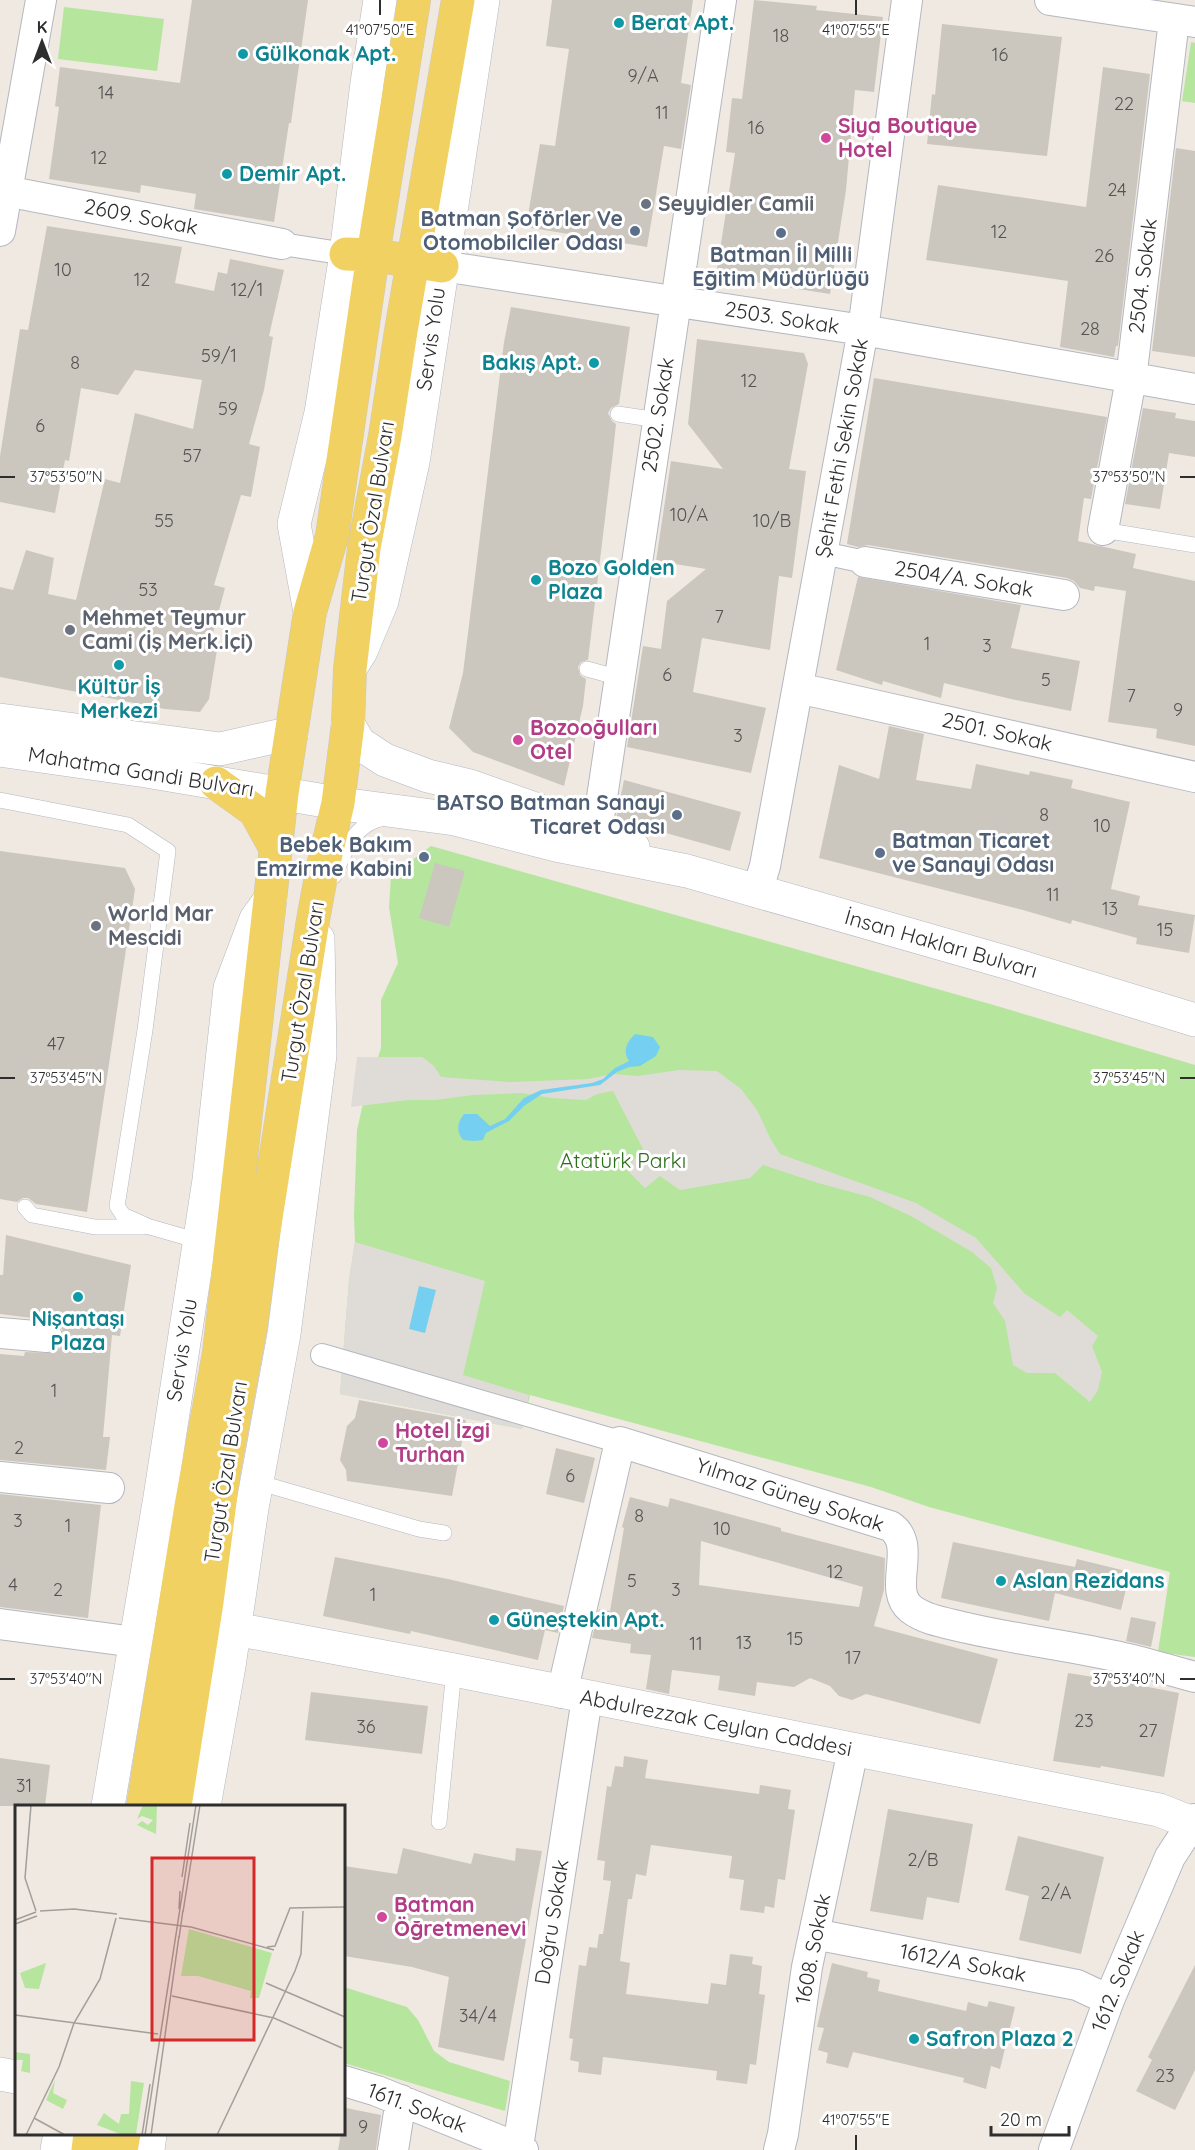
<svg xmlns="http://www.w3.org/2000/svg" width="1195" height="2150" viewBox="0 0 1195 2150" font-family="Quicksand,sans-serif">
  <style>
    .green { fill: #b6e59e }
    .plaza { fill: #dfdcd8 }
    .water { fill: #75cff0 }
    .building { fill: #cbc7bf; fill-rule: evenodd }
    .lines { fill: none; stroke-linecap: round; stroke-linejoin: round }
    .service-casing { stroke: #b4b7c1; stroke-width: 16 }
    .pedestrian-casing { stroke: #b4b7c1; stroke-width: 24 }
    .minor-casing { stroke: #b4b7c1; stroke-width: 32 }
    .tertiary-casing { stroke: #b4b7c1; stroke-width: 34 }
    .secondary-casing { stroke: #b4b7c1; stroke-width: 34 }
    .primary-casing { stroke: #c9c9c9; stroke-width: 34 }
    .service { stroke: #fff; stroke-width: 15 }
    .pedestrian { stroke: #fff; stroke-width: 22 }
    .minor { stroke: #fff; stroke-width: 30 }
    .tertiary { stroke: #fff; stroke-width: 33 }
    .secondary { stroke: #fff; stroke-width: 33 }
    .primary { stroke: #f2d163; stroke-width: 33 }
    .ticks { fill: none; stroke: #2e2e2e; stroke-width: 2 }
    .culture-dot { fill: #0f9aa8; stroke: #fff; stroke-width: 2 }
    .hotel-dot { fill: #d1479c; stroke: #fff; stroke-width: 2 }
    .worship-dot { fill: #6b7280; stroke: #fff; stroke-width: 2 }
    .service-dot { fill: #5c6f8a; stroke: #fff; stroke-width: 2 }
    .labels { text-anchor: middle; stroke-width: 6; stroke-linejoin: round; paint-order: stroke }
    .number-label { font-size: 18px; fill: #555452 }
    .culture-label { font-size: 21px; font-weight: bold; fill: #0d838f; stroke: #fff; text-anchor: start }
    .hotel-label { font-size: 21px; font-weight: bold; fill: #b23c85; stroke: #fff; text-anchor: start }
    .worship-label { font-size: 21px; font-weight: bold; fill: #5b616d; stroke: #fff; text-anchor: start }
    .street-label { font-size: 21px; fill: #2e2e2e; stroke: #fff }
    .service-label { font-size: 21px; font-weight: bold; fill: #4e5e75; stroke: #fff; text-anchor: end }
    .park-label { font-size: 21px; fill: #2c6e1b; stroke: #fff }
    .inset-road { fill: none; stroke: #a29e99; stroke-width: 1.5 }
    .view { fill: #d62828; fill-opacity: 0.15; stroke: #d62828; stroke-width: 3 }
    .inset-edge { fill: none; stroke: #2e2e2e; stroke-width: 3 }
    .ticks-label { font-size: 15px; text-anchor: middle; fill: #2e2e2e; stroke: #fff; stroke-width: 6; stroke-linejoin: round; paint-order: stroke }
  </style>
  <rect width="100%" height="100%" fill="#efe9e1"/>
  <!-- green -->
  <path class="green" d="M64 7 164 19 157 71 58 59Z
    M1191 42 1195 43V103L1182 101Z
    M431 846 990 1004 1195 1065V1657L1158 1652 1170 1572 929 1507 871 1487 530 1395 522 1429 340 1394 349 1280 355 1242 354 1216 357 1130 364 1099 381 1048V1000L398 963 389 907 391 876Z
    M344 1987 407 2007 418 2020 434 2051 449 2062 510 2081 505 2111 344 2063Z"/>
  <!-- plaza -->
  <path class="plaza" d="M357 1057H422L434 1066 441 1077 510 1082 588 1079 613 1074 638 1076 679 1070 717 1071 741 1089 757 1110 770 1138 780 1154 916 1203 976 1238 1025 1294 1060 1317 1067 1310 1098 1336 1092 1346 1102 1372 1098 1390 1090 1402 1055 1373H1027L1013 1365 1005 1321 993 1303 997 1288 991 1268 972 1252 911 1216 870 1197 818 1183 763 1165 750 1178 680 1190 660 1176 645 1188 626 1169 643 1149 613 1091 597 1094 586 1100 552 1098 521 1093 473 1095 435 1100H408L351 1107Z
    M355 1242 485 1281 463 1375 529 1395 522 1429 340 1394 349 1280Z"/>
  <!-- water -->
  <path class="water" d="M635 1034 653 1037 660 1047 656 1056 640 1066 629 1067 617 1072 600 1085 542 1094 524 1106 509 1121 486 1133 483 1140 474 1141 463 1140C456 1131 457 1123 464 1114H477L490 1126 505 1119 524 1098 541 1090 592 1083 603 1079 615 1068 629 1061C622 1051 627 1042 635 1034Z
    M419 1286 436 1290 425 1333 409 1329Z"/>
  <!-- building -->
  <path class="building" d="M192 0H308L291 123H289L274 222 194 209 196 194 141 185 140 193 49 179 59 107 55 106 60 67 180 83Z
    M552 0H693L681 83 691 85 681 149 664 146 647 247 526 227 540 144 555 146 569 49 546 46Z
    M754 0 817 6 816 10 883 17 874 92 855 90 846 190 830 294 716 276 735 153 726 152 732 98 742 99Z
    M942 24 1062 37 1047 156 927 144 932 94 935 95Z
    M1103 67 1150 74 1118 346H1116L1114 357 1060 347 1068 281 926 260 938 185 1086 207Z
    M1176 148 1195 151V357L1152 351Z
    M47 226 182 247 175 283 214 291 218 272 227 274 230 259 284 270 269 336 273 337 264 390 249 444 260 447 251 497 241 495 214 585 225 588 209 648 217 650 209 699 200 712 165 709 0 677V587L13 590 26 550 54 558 48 594 76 600 105 479 120 483 135 413 193 429 202 380 135 370 118 395 81 388 69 461 65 460 55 513 0 502V456L20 329 28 330Z
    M511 307 630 327 619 404 611 408 608 413 612 421 616 424 613 452 588 660 581 662 578 667 580 675 586 679 583 706 564 786 473 752 449 728 463 673 504 342Z
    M697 339 804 353 808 364 789 469 806 471 792 578 779 576 770 650 702 638 693 692 766 708 751 773 627 747 643 646 661 649 667 601 706 569 656 561 671 461 723 469 688 424Z
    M874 378 1107 417 1091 499 1084 498 1078 541 1136 554 1133 568 1195 581V746L1156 738 1157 729 1108 722 1126 591 1095 586 1094 591 1080 588 1074 581 1067 578 868 545 858 547 847 544Z
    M1143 408 1176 413 1175 418 1195 421V457L1169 453 1160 509 1125 504Z
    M858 577 1021 605 1011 648 1080 661 1071 711 1011 699 944 683 941 698 883 681 882 685 836 670Z
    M889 726 924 734 916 780 971 789 976 764 1029 775 1030 771 1073 780 1071 788 1130 802 1111 889 1140 896 1138 905 1195 915 1189 953 1136 944 1137 938 1072 920 1071 924 1023 910 819 858 839 765 879 779Z
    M624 780 741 812 730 851 616 819Z
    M0 851 125 868 135 889 87 1212 36 1204 28 1198H23L17 1202 0 1199Z
    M435 863 465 871 449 927 419 918Z
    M6 1235 131 1265 120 1336 112 1335 103 1437H110L106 1470 0 1460V1354L24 1356 25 1352 54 1353 61 1347 64 1338 62 1329 56 1323 48 1320 0 1314V1275H3Z
    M359 1400 466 1420 452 1496 347 1481 346 1470 340 1460 347 1426 355 1418Z
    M556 1448 595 1458 584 1503 546 1494Z
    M0 1494 101 1505 88 1618 0 1607Z
    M630 1497 668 1507 670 1498 781 1528V1531L885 1558 884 1590 874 1626 998 1659 980 1724 866 1694 852 1700 839 1696 830 1686 810 1678 794 1687 757 1682 755 1696 718 1690 720 1676 672 1670 669 1694 646 1689 651 1655 630 1653 631 1644 592 1638 599 1609 610 1611 624 1528 622 1527ZM701 1541 863 1587 859 1607 699 1585Z
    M953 1542 1075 1567 1077 1559 1130 1572 1121 1610 1055 1593 1049 1621 941 1598Z
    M335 1557 448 1579 564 1606 558 1633 545 1630 538 1660 411 1631 410 1634 323 1616Z
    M1131 1617 1156 1622 1151 1647 1126 1641Z
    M1068 1673 1119 1681 1120 1675 1144 1681 1143 1686 1179 1693 1164 1777 1101 1766 1100 1768 1053 1761Z
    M311 1692 428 1706 422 1754 305 1740Z
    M624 1756 648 1760 645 1778 759 1794 760 1785 791 1790 788 1809 795 1810 785 1880 778 1879 774 1908 765 1906 764 1913 740 1910 744 1880 729 1878 732 1856 651 1845 646 1876 636 1874 632 1899H628L620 1961 630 1963 626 1994 708 2004 711 1983 726 1985 730 1954 753 1957 752 1964 762 1966 759 1994 765 1995 756 2065 750 2064 747 2084 716 2080 717 2071 603 2057 601 2075 578 2072 579 2062 570 2060 573 2039 569 2038 579 1965 586 1966 589 1947 597 1948 599 1934H603L611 1881 603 1880 605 1861 597 1860 607 1786 611 1787 615 1766 623 1767Z
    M0 1758 50 1765 45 1806H0Z
    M888 1809 973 1824 959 1903 927 1897 923 1920 870 1911Z
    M1018 1836 1104 1857 1081 1954 1019 1940 1029 1896 1005 1890Z
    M403 1848 471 1864 474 1853 515 1861 516 1848 542 1851 504 2061 438 2047 449 1977 412 1967 344 1956V1866L397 1874Z
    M832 1963 868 1972 867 1977 880 1980 878 1991 966 2011 968 2002 987 2007 989 2001 1015 2007 1000 2069 991 2066 986 2089 963 2082 964 2078 853 2052 848 2068 826 2063 828 2053 818 2050 824 2028 817 2027Z
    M1195 1965V2070L1175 2110 1136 2091 1152 2060 1148 2057Z
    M346 2108 381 2115 376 2150H338L341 2133H344Z"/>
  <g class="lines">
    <defs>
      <path id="service" d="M618 414 658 420
        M1103 530 1195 545
        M587 669 620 678
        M0 800 128 825 168 851 145 1030 117 1206 123 1215 150 1227 199 1241
        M334 876C345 851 355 821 386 818
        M25 1207 32 1215 95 1227H144
        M257 1482 419 1529 444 1533
        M439 1822 454 1670"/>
      <path id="pedestrian" d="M282 244 346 254
        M823 553 865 562
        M322 1355 620 1442"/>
      <path id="minor" d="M1050 0 1195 22
        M0 190 282 244
        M0 231 41 0
        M442 266 863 330 1195 389
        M1103 530 1131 379 1174 20
        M865 562 1064 595
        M798 688 1195 777
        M597 831 721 0
        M757 892 765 866 863 330 907 0
        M0 1333 47 1337
        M0 1477 109 1488
        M0 1624 135 1642
        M562 1693 620 1442 890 1526C919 1545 886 1589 911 1609 927 1621 948 1623 967 1628 1019 1640 1072 1646 1124 1658 1148 1663 1171 1671 1195 1677
        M814 1934 1077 1985 1109 2000
        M344 2081 377 2091 523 2150
        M518 2147 587 1698
        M393 2150 401 2100
        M779 2150 783 2134 807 1967 853 1750
        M1054 2150 1109 2000 1170 1857 1195 1819"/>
      <path id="tertiary" d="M310 612 294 524 321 413 346 254 367 83 380 0
        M351 667 361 651 382 601 413 462 483 0
        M235 1629 454 1670 1159 1810 1195 1824
        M108 1806 160 1497 209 1180 230 988 256 919 270 900
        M204 1806 229 1666 252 1508 284 1334 320 1055 318 939
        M0 2074 16 2077
        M57 2150 60 2134
        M148 2150 150 2134"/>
      <path id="secondary" d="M0 720 220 749 278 736 291 735
        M348 724 359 743 385 760 428 776 470 786 597 831 633 847
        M0 750 146 771 349 805 455 819 556 845 687 871 1012 964 1195 1020"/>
      <path id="primary" d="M346 254 373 255 442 266
        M216 783 255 811 276 849
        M143 1806 191 1506 219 1353 282 793 310 612 332 536 373 255 414 0
        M175 1806 207 1602 224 1471 251 1325 262 1243 313 920 322 871 338 803 348 724 350 669 364 548 385 436 401 331 458 0
        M88 2150 90 2134
        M121 2150 124 2134"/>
    </defs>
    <!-- service casing -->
    <use href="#service" class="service-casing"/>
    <!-- pedestrian casing -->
    <use href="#pedestrian" class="pedestrian-casing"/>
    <!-- minor casing -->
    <use href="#minor" class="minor-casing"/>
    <!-- tertiary casing -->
    <use href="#tertiary" class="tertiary-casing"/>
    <!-- secondary casing -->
    <use href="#secondary" class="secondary-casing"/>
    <!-- primary casing -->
    <use href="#primary" class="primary-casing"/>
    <!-- service -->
    <use href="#service" class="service"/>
    <!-- pedestrian -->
    <use href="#pedestrian" class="pedestrian"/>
    <!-- minor -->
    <use href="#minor" class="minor"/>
    <!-- tertiary -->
    <use href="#tertiary" class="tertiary"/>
    <!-- secondary -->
    <use href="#secondary" class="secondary"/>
    <!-- primary -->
    <use href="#primary" class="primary"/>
  </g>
  <!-- ticks -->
  <path class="ticks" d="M380 0V15M856 0V15M0 477H15M1180 477H1195M0 1078H15M1180 1078H1195M0 1679H15M1180 1679H1195M856 2135V2150"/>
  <!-- markers -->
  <g class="culture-dot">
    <circle cx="619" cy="23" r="6"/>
    <circle cx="243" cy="54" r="6"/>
    <circle cx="227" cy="174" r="6"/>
    <circle cx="594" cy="363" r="6"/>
    <circle cx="536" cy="580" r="6"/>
    <circle cx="119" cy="665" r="6"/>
    <circle cx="78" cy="1297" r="6"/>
    <circle cx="1001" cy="1581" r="6"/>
    <circle cx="494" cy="1620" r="6"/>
    <circle cx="914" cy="2039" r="6"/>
  </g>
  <g class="hotel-dot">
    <circle cx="826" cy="138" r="6"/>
    <circle cx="518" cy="740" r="6"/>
    <circle cx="383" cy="1443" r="6"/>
    <circle cx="382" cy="1917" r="6"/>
  </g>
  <g class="worship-dot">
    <circle cx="646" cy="204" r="6"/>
    <circle cx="70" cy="630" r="6"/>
    <circle cx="96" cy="926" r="6"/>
  </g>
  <g class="service-dot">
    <circle cx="635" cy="231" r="6"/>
    <circle cx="781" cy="233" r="6"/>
    <circle cx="677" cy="815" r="6"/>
    <circle cx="880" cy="853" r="6"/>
    <circle cx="424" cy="857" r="6"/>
  </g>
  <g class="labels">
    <!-- number labels -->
    <g class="number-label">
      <text x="781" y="42">18</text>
      <text x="1000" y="61">16</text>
      <text x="643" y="82">9/A</text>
      <text x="106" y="99">14</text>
      <text x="1124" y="110">22</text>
      <text x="662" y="119">11</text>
      <text x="756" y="134">16</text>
      <text x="99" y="164">12</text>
      <text x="1117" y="196">24</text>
      <text x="999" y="238">12</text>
      <text x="1104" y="262">26</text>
      <text x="63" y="276">10</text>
      <text x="142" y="286">12</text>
      <text x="247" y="296">12/1</text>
      <text x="1090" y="335">28</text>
      <text x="219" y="362">59/1</text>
      <text x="75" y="369">8</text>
      <text x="749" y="387">12</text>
      <text x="228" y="415">59</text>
      <text x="40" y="432">6</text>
      <text x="192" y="462">57</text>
      <text x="689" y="521">10/A</text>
      <text x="164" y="527">55</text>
      <text x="772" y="527">10/B</text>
      <text x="148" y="596">53</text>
      <text x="719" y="623">7</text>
      <text x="927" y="650">1</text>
      <text x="987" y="652">3</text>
      <text x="667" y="681">6</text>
      <text x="1046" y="686">5</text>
      <text x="1131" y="702">7</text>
      <text x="1178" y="716">9</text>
      <text x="738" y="742">3</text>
      <text x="1044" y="821">8</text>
      <text x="1102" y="832">10</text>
      <text x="1053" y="901">11</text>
      <text x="1110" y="915">13</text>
      <text x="1165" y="936">15</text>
      <text x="56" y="1050">47</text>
      <text x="54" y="1397">1</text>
      <text x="19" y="1454">2</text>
      <text x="570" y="1482">6</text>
      <text x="639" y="1522">8</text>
      <text x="18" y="1527">3</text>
      <text x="68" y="1532">1</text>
      <text x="722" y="1535">10</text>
      <text x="835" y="1578">12</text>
      <text x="632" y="1587">5</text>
      <text x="13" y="1591">4</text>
      <text x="58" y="1596">2</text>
      <text x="676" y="1596">3</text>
      <text x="373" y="1601">1</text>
      <text x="795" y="1645">15</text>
      <text x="744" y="1649">13</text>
      <text x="696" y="1650">11</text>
      <text x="853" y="1664">17</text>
      <text x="1084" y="1727">23</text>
      <text x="366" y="1733">36</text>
      <text x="1148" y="1737">27</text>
      <text x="24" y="1792">31</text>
      <text x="923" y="1866">2/B</text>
      <text x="1056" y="1899">2/A</text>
      <text x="478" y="2022">34/4</text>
      <text x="1165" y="2082">23</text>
      <text x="363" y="2133">9</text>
    </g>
    <!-- culture labels -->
    <g class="culture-label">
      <text x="631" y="30">Berat Apt.</text>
      <text x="255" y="61">Gülkonak Apt.</text>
      <text x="239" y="181">Demir Apt.</text>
      <text x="582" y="370" text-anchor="end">Bakış Apt.</text>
      <text x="548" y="575">Bozo Golden<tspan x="548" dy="24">Plaza</tspan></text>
      <text x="119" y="694" text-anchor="middle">Kültür İş<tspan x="119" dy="24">Merkezi</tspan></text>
      <text x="78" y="1326" text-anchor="middle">Nişantaşı<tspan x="78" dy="24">Plaza</tspan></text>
      <text x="1013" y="1588">Aslan Rezidans</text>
      <text x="506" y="1627">Güneştekin Apt.</text>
      <text x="926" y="2046">Safron Plaza 2</text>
    </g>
    <!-- hotel labels -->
    <g class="hotel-label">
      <text x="838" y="133">Siya Boutique<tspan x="838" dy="24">Hotel</tspan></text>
      <text x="530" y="735">Bozooğulları<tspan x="530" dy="24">Otel</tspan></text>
      <text x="395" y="1438">Hotel İzgi<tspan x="395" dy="24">Turhan</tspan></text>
      <text x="394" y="1912">Batman<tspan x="394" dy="24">Öğretmenevi</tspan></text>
    </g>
    <!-- worship labels -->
    <g class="worship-label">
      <text x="658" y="211">Seyyidler Camii</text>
      <text x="82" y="625">Mehmet Teymur<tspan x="82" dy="24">Cami (İş Merk.İçi)</tspan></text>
      <text x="108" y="921">World Mar<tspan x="108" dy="24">Mescidi</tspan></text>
    </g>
    <!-- street labels -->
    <g class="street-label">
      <text transform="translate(141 217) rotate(11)" y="7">2609. Sokak</text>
      <text transform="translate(1143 276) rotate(-83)" y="7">2504. Sokak</text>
      <text transform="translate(782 318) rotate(9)" y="7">2503. Sokak</text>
      <text transform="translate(431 339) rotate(-82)" y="7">Servis Yolu</text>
      <text transform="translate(658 415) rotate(-81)" y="7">2502. Sokak</text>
      <text transform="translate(842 448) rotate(-80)" y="7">Şehit Fethi Sekin Sokak</text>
      <text transform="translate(373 512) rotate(-81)" y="7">Turgut Özal Bulvarı</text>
      <text transform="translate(964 579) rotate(9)" y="7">2504/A. Sokak</text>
      <text transform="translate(997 732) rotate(13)" y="7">2501. Sokak</text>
      <text transform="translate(141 772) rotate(9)" y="7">Mahatma Gandi Bulvarı</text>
      <text transform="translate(941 944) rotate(16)" y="7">İnsan Hakları Bulvarı</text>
      <text transform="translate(303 992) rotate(-81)" y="7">Turgut Özal Bulvarı</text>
      <text transform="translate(182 1350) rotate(-81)" y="7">Servis Yolu</text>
      <text transform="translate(226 1472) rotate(-81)" y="7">Turgut Özal Bulvarı</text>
      <text transform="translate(790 1495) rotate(18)" y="7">Yılmaz Güney Sokak</text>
      <text transform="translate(716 1723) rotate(11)" y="7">Abdulrezzak Ceylan Caddesi</text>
      <text transform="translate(552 1922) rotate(-81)" y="7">Doğru Sokak</text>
      <text transform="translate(813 1949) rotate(-79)" y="7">1608. Sokak</text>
      <text transform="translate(963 1963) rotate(11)" y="7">1612/A Sokak</text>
      <text transform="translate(1118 1981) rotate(-68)" y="7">1612. Sokak</text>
      <text transform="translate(417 2108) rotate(21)" y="7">1611. Sokak</text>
    </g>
    <!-- service labels -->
    <g class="service-label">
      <text x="623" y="226">Batman Şoförler Ve<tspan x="623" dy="24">Otomobilciler Odası</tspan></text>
      <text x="781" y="262" text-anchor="middle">Batman İl Milli<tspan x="781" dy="24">Eğitim Müdürlüğü</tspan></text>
      <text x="665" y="810">BATSO Batman Sanayi<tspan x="665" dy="24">Ticaret Odası</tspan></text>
      <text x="892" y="848" text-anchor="start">Batman Ticaret<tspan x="892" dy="24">ve Sanayi Odası</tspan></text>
      <text x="412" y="852">Bebek Bakım<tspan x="412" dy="24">Emzirme Kabini</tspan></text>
    </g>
    <!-- park labels -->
    <g class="park-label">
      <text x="623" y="1168">Atatürk Parkı</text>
    </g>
  </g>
  <!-- overview -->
  <g transform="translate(15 1805)">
    <rect width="330" height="330" fill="#efe9e1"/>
    <path d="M128 0 142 1 141 29 122 20 127 16 133 20 138 15 127 11 122 14ZM174 124 257 148 244 193H235L236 186 183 171H166ZM31 158 24 184 10 183 5 168ZM0 247 15 249V268L6 266 8 255H0ZM40 275 38 288 52 295 48 304 31 295ZM116 276 129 278 121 329 108 330 82 320 89 308 104 319 106 309H114Z" fill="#b6e59e"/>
    <path class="inset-road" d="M16 0 10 73 21 106M167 72 175 18M164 104 165 86M25 106 59 104 102 109M168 107 185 0M104 113 176 122 259 145M0 115 21 107M0 119 22 111M164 133 168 105M252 142 260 141 275 103 330 102M251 178 330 212M157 191 259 213 327 243M0 210 143 229M19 313 50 330M11 330 44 262 59 218 85 174 101 113M127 330 135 279M130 330 181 0M136 330 164 131M202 330 280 166 286 149 288 106"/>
    <path class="view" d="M137 53H239V235H137Z"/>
    <rect width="330" height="330" class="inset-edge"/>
  </g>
  <g class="ticks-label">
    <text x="380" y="35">41°07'50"E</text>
    <text x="856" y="35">41°07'55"E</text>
    <text x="66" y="482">37°53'50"N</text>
    <text x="1129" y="482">37°53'50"N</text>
    <text x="66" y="1083">37°53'45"N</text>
    <text x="1129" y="1083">37°53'45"N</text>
    <text x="66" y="1684">37°53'40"N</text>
    <text x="1129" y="1684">37°53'40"N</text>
    <text x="856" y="2125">41°07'55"E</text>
  </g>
  <!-- north arrow -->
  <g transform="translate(42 42)" stroke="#ffffff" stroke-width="4.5" paint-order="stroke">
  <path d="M0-4.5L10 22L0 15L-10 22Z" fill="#2e2e2e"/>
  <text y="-9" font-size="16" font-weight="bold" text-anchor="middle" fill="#2e2e2e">K</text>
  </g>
  <!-- scale -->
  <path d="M991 2126v9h78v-9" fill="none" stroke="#2e2e2e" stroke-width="3"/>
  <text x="1000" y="2126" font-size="18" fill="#2e2e2e" stroke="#ffffff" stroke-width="4.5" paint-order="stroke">20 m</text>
</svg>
